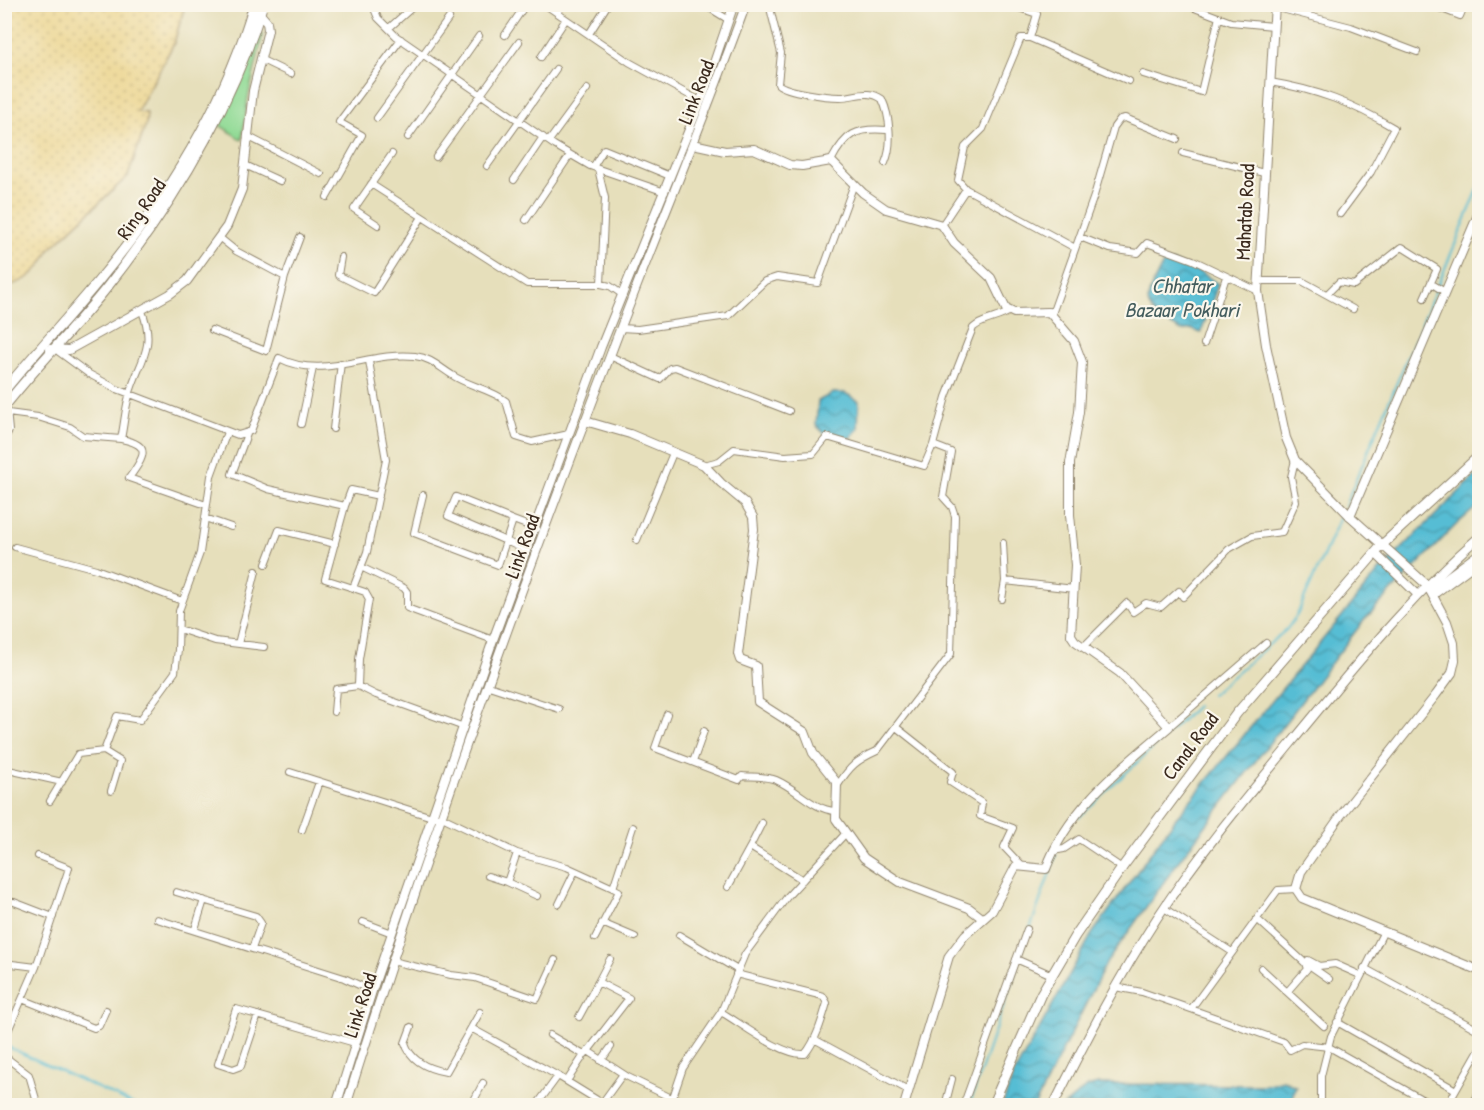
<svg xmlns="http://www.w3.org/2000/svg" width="1484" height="1110" viewBox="0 0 1484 1110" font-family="'Patrick Hand',sans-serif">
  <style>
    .sand { fill: url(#sand-dots); stroke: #94825e; stroke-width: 1.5 }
    .park { fill: #91da95; stroke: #66825a; stroke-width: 1.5 }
    .water { fill: url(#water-waves); stroke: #487479; stroke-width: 1.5 }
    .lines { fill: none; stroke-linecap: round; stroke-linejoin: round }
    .stream { stroke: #56bdd4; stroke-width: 2 }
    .minor-casing { stroke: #90846c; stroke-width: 8 }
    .tertiary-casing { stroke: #90846c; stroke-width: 10 }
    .secondary-casing { stroke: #90846c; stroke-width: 10 }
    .primary-casing { stroke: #90846c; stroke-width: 11 }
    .minor { stroke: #fff; stroke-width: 6 }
    .tertiary { stroke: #fff; stroke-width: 8 }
    .secondary { stroke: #fff; stroke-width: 8 }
    .primary { stroke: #fff; stroke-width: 9 }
    .labels { text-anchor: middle; stroke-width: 4.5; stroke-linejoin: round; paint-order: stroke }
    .street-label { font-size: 20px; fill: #3b2a1e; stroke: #fbf7ec }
    .water-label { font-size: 21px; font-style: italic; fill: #445d5e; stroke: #fbf7ec }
  </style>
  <defs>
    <pattern id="sand-dots" width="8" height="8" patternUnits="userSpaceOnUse" patternTransform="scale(1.5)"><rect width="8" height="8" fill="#eeda9e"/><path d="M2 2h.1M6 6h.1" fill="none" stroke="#cdbb88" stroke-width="1.8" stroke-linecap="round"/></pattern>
    <pattern id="water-waves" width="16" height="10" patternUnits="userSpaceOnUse" patternTransform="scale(1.5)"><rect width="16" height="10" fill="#56bdd4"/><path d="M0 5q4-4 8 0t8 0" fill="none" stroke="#489aab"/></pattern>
  </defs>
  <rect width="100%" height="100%" fill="#fbf7ec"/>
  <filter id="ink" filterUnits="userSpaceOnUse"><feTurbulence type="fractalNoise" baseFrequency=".0167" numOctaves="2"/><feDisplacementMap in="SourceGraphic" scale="12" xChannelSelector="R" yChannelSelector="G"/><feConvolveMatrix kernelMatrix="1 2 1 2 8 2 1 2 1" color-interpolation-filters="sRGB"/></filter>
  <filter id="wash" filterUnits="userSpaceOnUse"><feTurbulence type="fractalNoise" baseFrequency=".008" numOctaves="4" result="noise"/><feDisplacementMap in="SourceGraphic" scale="24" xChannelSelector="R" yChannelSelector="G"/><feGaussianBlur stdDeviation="1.35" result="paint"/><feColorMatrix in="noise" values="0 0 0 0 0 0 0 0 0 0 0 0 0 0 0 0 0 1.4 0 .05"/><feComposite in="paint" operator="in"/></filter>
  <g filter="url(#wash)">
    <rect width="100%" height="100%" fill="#e6dfbb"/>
    <!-- sand -->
    <path class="sand" d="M5 4 185 5 174 43 137 112 147 113 146 124 128 176 50 249C41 269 28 283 5 286Z"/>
    <!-- park -->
    <path class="park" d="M260 31 263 35 248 98 242 140 218 124Z"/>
    <!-- water -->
    <path class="water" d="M1173 262 1202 273 1218 284 1201 333 1191 329 1182 331C1139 308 1142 305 1163 264Z
      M833 393H845L859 401 858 429 850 438 826 435 816 425 818 401Z
      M1479 472V505L1456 525 1365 619 1181 858 1107 962 1035 1105 1002 1106 1014 1074 1092 934 1176 818 1379 571Z
      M1283 1080 1296 1087 1291 1099 1293 1105H1065L1087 1087 1099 1084 1265 1085Z"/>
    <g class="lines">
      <!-- stream -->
      <path class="stream" d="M1345 506 1480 185
        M1211 695 1287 629 1297 615 1343 511
        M1079 817 1197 706
        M1029 932 1056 855
        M4 1045 137 1106
        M969 1106 1018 963"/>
    </g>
  </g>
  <g filter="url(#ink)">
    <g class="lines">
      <defs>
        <path id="minor" d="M372 4 378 18 396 36 554 145 590 166 665 192
          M544 4 629 62 700 101
          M703 4 729 20
          M769 4 781 53 778 84C787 92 827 97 840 97 855 97 868 89 882 99 890 116 893 145 885 163
          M1007 4 1016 7
          M1016 4V7L1037 14 1030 38 1129 81
          M1184 4 1231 22 1273 26
          M1429 4 1460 16 1465 4
          M467 7 469 4
          M1274 7 1351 27 1417 52
          M557 13 563 4
          M389 28 416 4
          M589 34 608 4
          M505 35 526 4
          M541 57 566 19
          M260 59 291 74
          M1143 74 1201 92 1219 17
          M1270 82C1318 90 1352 103 1394 128L1371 172 1340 214
          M377 118 449 18
          M247 136 321 174
          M408 137 479 36
          M549 141 587 89
          M1183 153 1264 173
          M436 157 519 42
          M831 161C845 134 856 127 887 130
          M245 165 280 181
          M487 166 556 69
          M593 167 604 149 670 176
          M598 169 605 198 601 284
          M514 180 543 137
          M371 184 527 284H601L610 286 623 295
          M966 189 958 180 965 147 983 129 1021 38H1030
          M327 197 362 135 339 122 401 39
          M526 220 570 155
          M378 225 354 209 392 154
          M942 225 966 189 1075 248
          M1080 237 1110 249 1138 253 1147 243 1193 260 1258 291
          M341 257 338 275 374 293 422 217
          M285 277 300 237
          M1258 281H1302L1353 309
          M1432 284 1445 292
          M1327 294 1339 282 1354 285 1402 247 1437 269 1424 298
          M1052 314 1094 196 1114 127 1120 119 1125 118 1177 139
          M620 328 638 329 728 316 765 281 777 277 818 283 854 184
          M212 330 266 351 285 277 236 251 220 238
          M1204 344 1226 277
          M59 352 89 374 117 389 238 435 251 431 279 358C323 381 368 351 415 356 431 358 439 367 452 375 468 386 491 389 506 401L516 437 532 442 569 434
          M610 356 660 379 670 368 675 367 789 411
          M8 413 38 417 70 427 83 436 121 439C124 425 125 410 129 396 138 362 157 349 142 311
          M301 424 313 368
          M333 429 341 363
          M247 434 232 474 268 489 345 506 325 579 353 588
          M4 438 9 431 7 410
          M121 439C153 445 144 457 129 478L206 505
          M704 465 719 461 734 449 785 456 813 454 827 437 924 466 933 445
          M423 495 414 533 498 565 506 541 527 551
          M345 506 351 490 379 496
          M205 518 231 527
          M513 520 456 497 448 516 506 541 513 520 537 529
          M637 540 673 453
          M1003 543 1005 581 1074 589
          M15 547 96 569 182 601
          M266 564 279 530 335 544
          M361 567 404 588 407 592V608L493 640
          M1002 599 1005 581
          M179 629 215 641 264 647
          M238 644 256 571
          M1083 647 1127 603 1133 612 1146 603 1161 607 1179 591 1183 597 1229 549 1252 536 1282 532 1296 501 1291 477 1295 460
          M358 686 359 659 369 599 365 592 353 588 367 552 386 460 369 361
          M489 686 559 709
          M334 712 336 689 358 686 376 695 464 727
          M667 714 655 748 739 780 742 776C753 777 767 776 776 780 797 789 814 810 835 811
          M896 727 953 772 950 782 982 803 980 816 1013 828 1004 847 1020 864
          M1169 727 1266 643
          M104 751 120 761 111 791
          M693 762 704 731
          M4 769 62 782
          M290 772 432 817H442L517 853 567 867 613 888 633 827
          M838 785C850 766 857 760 877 751L951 654 955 516 952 507 943 497 951 452 933 445 946 397 973 328C982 319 998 319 1010 311
          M50 801 78 754 104 751 117 716 140 720 175 672 178 650 179 611 200 553 211 476 227 432
          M762 823 750 847 803 880
          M302 830 319 782
          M1053 851 1064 849 1079 839 1122 868
          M517 853 507 882 537 896
          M488 876 507 882
          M728 887 750 847
          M176 892 256 916 261 923 252 949
          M14 902 53 917
          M559 904 575 871
          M1164 908 1232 952
          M157 919 344 978 372 991
          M1257 919 1305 963 1307 969 1287 992 1324 1026
          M363 922 392 933
          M602 923 635 937
          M195 929 204 900
          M679 935 736 969
          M595 938 619 891 613 888
          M610 959 598 982 629 998 588 1051 628 1077 688 1106
          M1016 959 1052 975
          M392 961 451 975 475 978 537 999 555 960
          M4 963 36 967
          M1305 963 1308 960 1319 966 1335 964 1360 975
          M1306 963 1329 979
          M1261 968 1287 992
          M1364 968 1480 1031
          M1115 987 1142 992 1191 1009 1278 890 1296 889
          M22 999 94 1028 99 1026 106 1010
          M1191 1009 1284 1042 1290 1050 1302 1044 1329 1047 1434 1106
          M480 1012 471 1028 558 1076
          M721 1012C742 1024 782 1056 805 1054 816 1041 822 1020 827 1003L823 996 736 974
          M258 1015 241 1066 233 1069 218 1064 236 1009 355 1043
          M579 1017 598 982
          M1337 1022 1456 1090
          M411 1027 405 1043C411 1061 428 1069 446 1072L471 1028
          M550 1035 584 1055 588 1051
          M814 1039 908 1090
          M4 1040 36 967 69 868 38 856
          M4 1056 29 1075 38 1106
          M601 1061 611 1047
          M567 1081 584 1055
          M602 1103 623 1074
          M471 1106 483 1083
          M536 1106 558 1076 602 1103 599 1106
          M670 1106 683 1068 721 1012 745 954 787 897 845 834
          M945 1106 952 1079
          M963 1106 1027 929
          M1321 1106V1076L1331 1036 1383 933
          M1447 1106 1480 1048
          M1472 1106 1480 1090"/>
        <path id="tertiary" d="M693 144 725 151 754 149 790 165 802 166 831 161 863 193 886 209 942 225 954 243 991 278 1006 309 1014 313 1049 312 1074 341 1082 362 1079 412 1070 463V515L1075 565 1071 635 1075 641 1120 673 1169 727C1121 768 1068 808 1046 869L1016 866 992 911 965 935 949 956 904 1106
          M50 349 69 350 170 294 187 281 227 226 242 189 253 91 268 30 267 22 260 14
          M585 421 630 434 704 465 721 483 745 503 753 517 754 529 738 654 740 660 756 666 758 702 805 732 813 753 837 783 836 819 864 858 900 882 969 908 982 918
          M1350 516 1480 210
          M1430 590 1480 553
          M1434 594 1480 560
          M4 1101 13 1106"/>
        <path id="secondary" d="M1275 4 1258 291 1266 345 1286 438 1295 460 1350 516 1427 585 1447 622 1454 643 1455 660 1452 673 1436 695 1341 815 1301 872 1296 889 1302 898 1480 971
          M1375 553 1418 595
          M336 1106 372 991 493 640 601 347 703 95 734 4
          M346 1106C425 853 515 603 610 356 654 238 703 123 746 4
          M1053 1106C1085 1042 1118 978 1157 918 1204 846 1261 780 1316 713 1367 651 1419 589 1480 536"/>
        <path id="primary" d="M4 391C34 354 66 320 96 284 164 202 225 107 254 4
          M4 407C37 365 75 328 108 286 175 201 231 108 263 4
          M992 1106 1041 994 1075 936 1124 865 1237 713 1383 544 1480 455"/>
      </defs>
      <!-- minor casing -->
      <use href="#minor" class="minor-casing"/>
      <!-- tertiary casing -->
      <use href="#tertiary" class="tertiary-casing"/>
      <!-- secondary casing -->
      <use href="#secondary" class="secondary-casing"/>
      <!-- primary casing -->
      <use href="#primary" class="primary-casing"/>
      <!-- minor -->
      <use href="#minor" class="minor"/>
      <!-- tertiary -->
      <use href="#tertiary" class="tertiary"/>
      <!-- secondary -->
      <use href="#secondary" class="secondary"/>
      <!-- primary -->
      <use href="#primary" class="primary"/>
    </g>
  </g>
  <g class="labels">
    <!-- street labels -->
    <g class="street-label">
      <text transform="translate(696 92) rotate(-69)" y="7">Link Road</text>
      <text transform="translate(141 209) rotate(-55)" y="7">Ring Road</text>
      <text transform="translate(1245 212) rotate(-87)" y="7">Mahatab Road</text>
      <text transform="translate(522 546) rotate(-70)" y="7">Link Road</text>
      <text transform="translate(1190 746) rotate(-53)" y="7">Canal Road</text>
      <text transform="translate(360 1005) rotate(-72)" y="7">Link Road</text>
    </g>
    <!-- water labels -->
    <g class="water-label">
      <text x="1182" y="293">Chhatar<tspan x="1182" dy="24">Bazaar Pokhari</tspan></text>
    </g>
  </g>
  <!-- margin -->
  <rect width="1484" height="1110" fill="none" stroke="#fbf7ec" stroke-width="24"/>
</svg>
